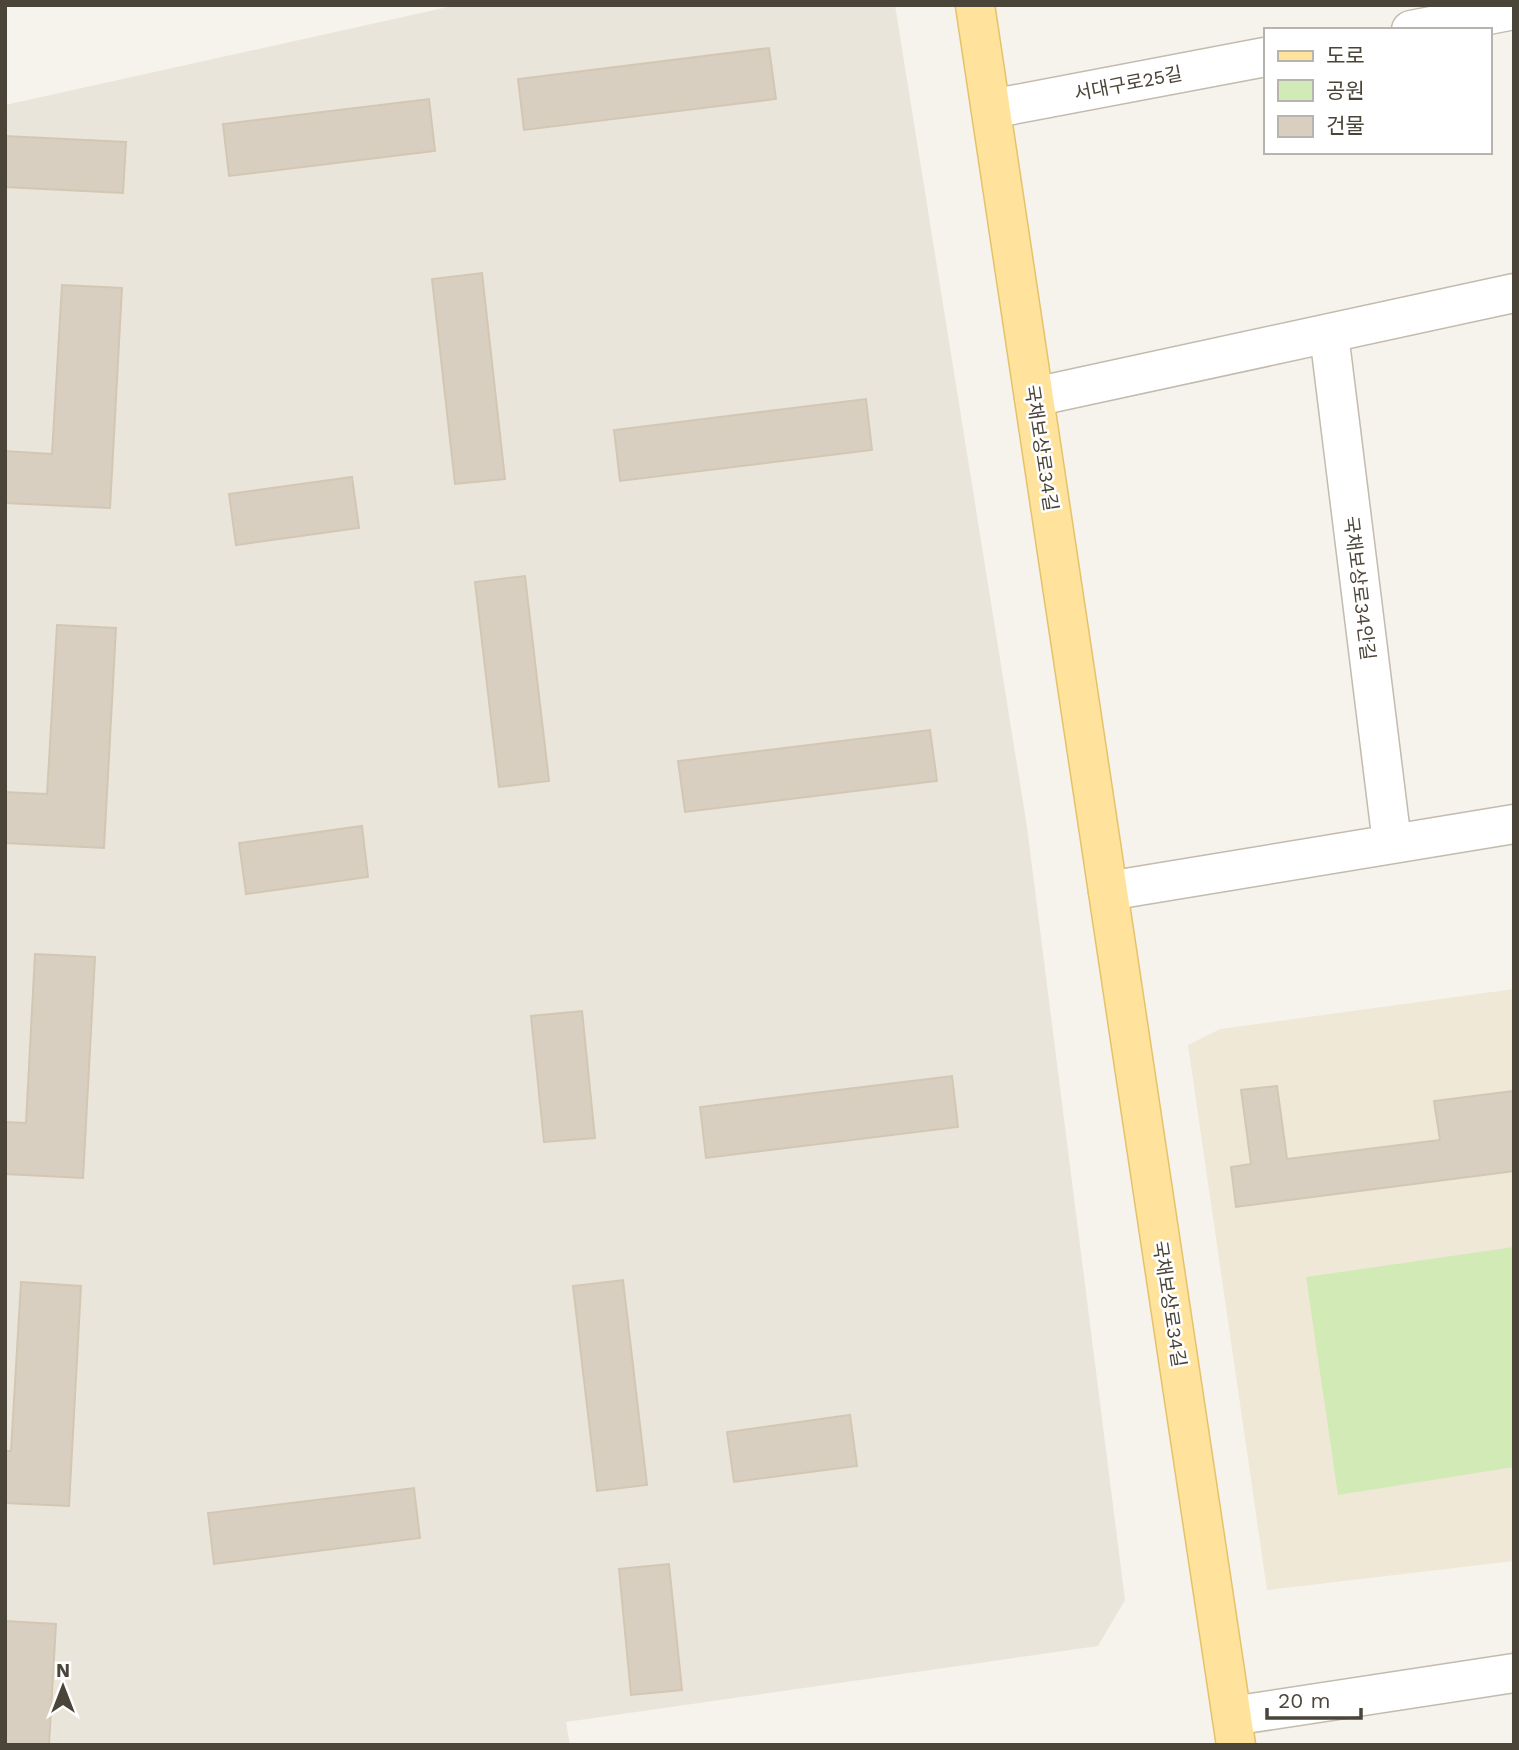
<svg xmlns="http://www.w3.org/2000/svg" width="1519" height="1750" viewBox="0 0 1519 1750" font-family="'Work Sans','Noto Sans KR',sans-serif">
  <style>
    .residential { fill: #eae5da }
    .education { fill: #efe8d6 }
    .green { fill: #d2eab5 }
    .building { fill: #d8cfc1; stroke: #d3c7b4; stroke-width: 2 }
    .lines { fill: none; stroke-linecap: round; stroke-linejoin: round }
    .minor-casing { stroke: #c2bbae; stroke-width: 41 }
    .major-casing { stroke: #e6c16a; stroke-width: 41 }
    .minor { stroke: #fff; stroke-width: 38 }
    .major { stroke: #ffe39c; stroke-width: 38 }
    .labels { text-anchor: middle; stroke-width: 5; stroke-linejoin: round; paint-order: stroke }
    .street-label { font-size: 19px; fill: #4b4439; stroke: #fff }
  </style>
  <rect width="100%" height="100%" fill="#f6f3ec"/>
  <!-- residential -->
  <path class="residential" d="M457 5H895L1027 827 1125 1600 1098 1646 566 1722 570 1745H5V105Z"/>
  <!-- education -->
  <path class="education" d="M1514 989V1561L1267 1590 1188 1045 1220 1029Z"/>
  <!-- green -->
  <path class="green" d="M1514 1247V1467L1338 1495 1306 1277Z"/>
  <!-- building -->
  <path class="building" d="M769 48 776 99 524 130 518 79Z
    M429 99 435 151 229 176 223 124Z
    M5 136 126 142 123 193 5 187Z
    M482 273 505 479 455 484 432 279Z
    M62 285 122 288 110 508 5 503V451L52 454Z
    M866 399 872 450 620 481 614 430Z
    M352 477 359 528 236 545 229 494Z
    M525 576 549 781 499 787 475 582Z
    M57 625 116 628 104 848 5 843V792L47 794Z
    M930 730 937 781 685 812 678 761Z
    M362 826 368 877 246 894 239 843Z
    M35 954 95 957 83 1178 5 1174V1122L26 1123Z
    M582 1011 595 1138 544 1142 531 1016Z
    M952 1076 958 1127 706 1158 700 1107Z
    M1277 1086 1287 1159 1440 1140 1434 1101 1514 1091V1171L1236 1207 1231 1167 1251 1164 1241 1090Z
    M623 1280 647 1485 597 1491 573 1286Z
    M21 1282 81 1286 69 1506 5 1503V1451H11Z
    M850 1415 857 1466 734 1482 727 1432Z
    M414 1488 420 1538 214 1564 208 1513Z
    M669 1564 682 1690 631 1695 619 1569Z
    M5 1621 56 1624 49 1745H5Z"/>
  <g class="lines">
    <defs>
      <path id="minor" d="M1411 30 1514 10
        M991 109 1265 57
        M1329 334 1392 843
        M1034 397 1514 293
        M1108 891 1514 824
        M1232 1716 1514 1673"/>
      <path id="major" d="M975 5 1236 1745"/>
    </defs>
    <!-- minor casing -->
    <use href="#minor" class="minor-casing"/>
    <!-- major casing -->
    <use href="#major" class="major-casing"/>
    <!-- minor -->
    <use href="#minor" class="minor"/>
    <!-- major -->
    <use href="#major" class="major"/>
  </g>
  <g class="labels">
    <!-- street labels -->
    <g class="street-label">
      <text transform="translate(1128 83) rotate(-11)" y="7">서대구로25길</text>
      <text transform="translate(1042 448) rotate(81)" y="7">국채보상로34길</text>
      <text transform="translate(1360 588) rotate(83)" y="7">국채보상로34안길</text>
      <text transform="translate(1170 1304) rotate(81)" y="7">국채보상로34길</text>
    </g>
  </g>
  <!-- border -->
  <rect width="1519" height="1750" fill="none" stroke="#4b4439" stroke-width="14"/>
  <!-- legend -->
  <rect x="1264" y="28" width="228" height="126" fill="#ffffff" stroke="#b7b4b0" stroke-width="2"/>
  <rect x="1278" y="51" width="35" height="10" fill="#ffe39c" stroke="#b7b4b0" stroke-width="2"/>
  <text x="1326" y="63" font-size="21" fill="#4b4439">도로</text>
  <rect x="1278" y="80" width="35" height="21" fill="#d2eab5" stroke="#b7b4b0" stroke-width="2"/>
  <text x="1326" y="98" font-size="21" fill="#4b4439">공원</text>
  <rect x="1278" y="116" width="35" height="21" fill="#d8cfc1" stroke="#b7b4b0" stroke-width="2"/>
  <text x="1326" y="133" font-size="21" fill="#4b4439">건물</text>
  <!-- north arrow -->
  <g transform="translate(63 1687)" stroke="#ffffff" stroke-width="5" paint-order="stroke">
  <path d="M0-5L12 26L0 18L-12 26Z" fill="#4b4439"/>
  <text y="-10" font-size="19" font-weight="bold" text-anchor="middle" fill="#4b4439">N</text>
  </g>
  <!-- scale -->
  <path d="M1267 1708v10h94v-10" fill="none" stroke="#4b4439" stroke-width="3.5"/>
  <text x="1278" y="1708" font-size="21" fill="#4b4439" stroke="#ffffff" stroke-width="5" paint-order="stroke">20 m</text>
</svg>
